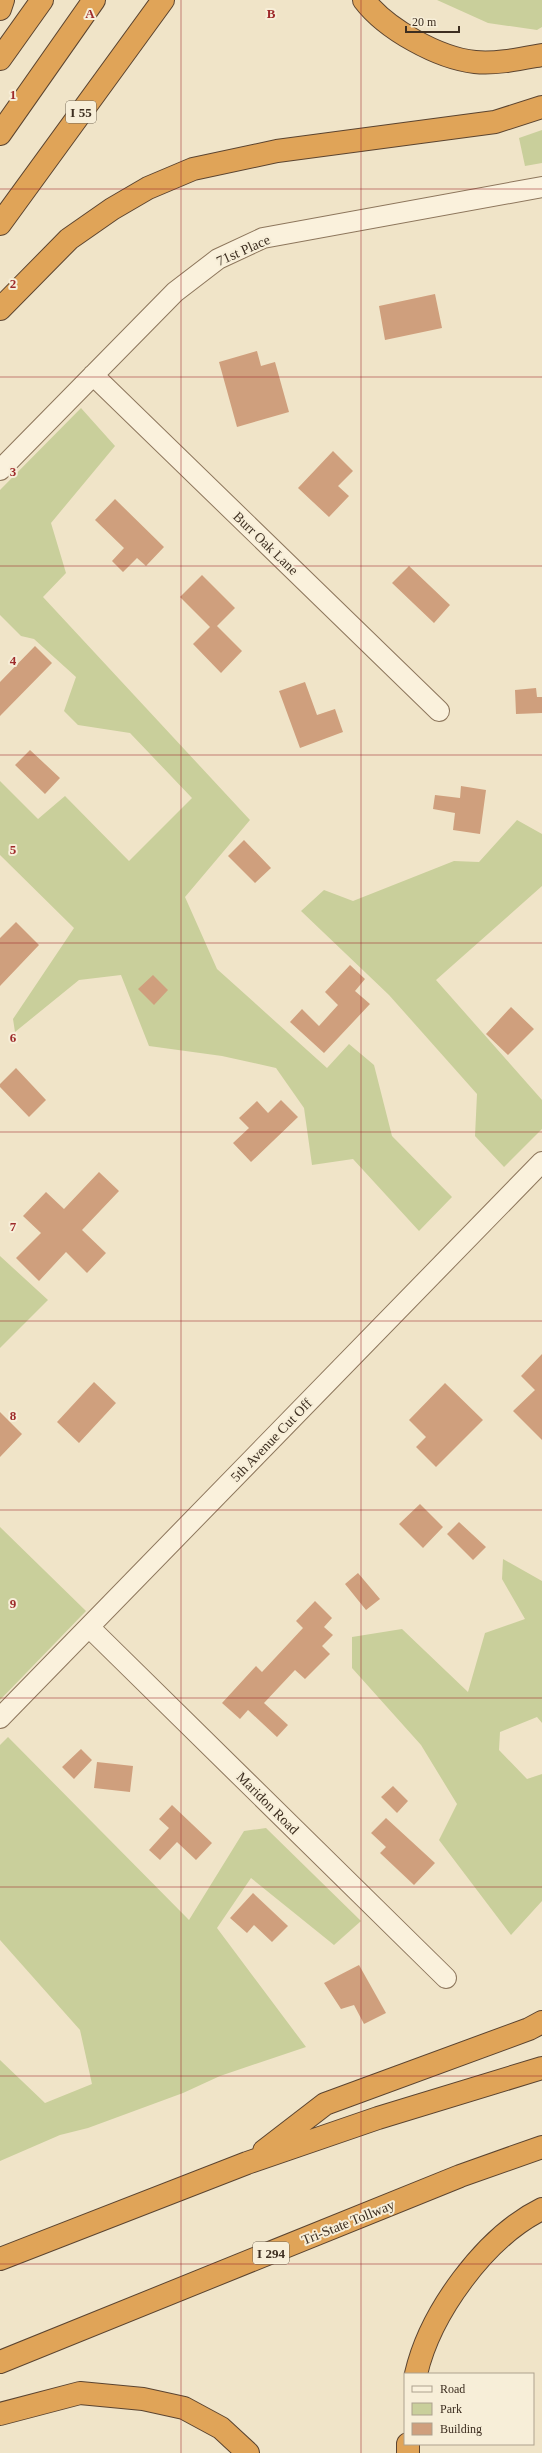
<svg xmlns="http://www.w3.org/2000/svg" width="542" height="2453" viewBox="0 0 542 2453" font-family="Georgia,serif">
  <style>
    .green { fill: #c9cf9b }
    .building { fill: #cf9f7d }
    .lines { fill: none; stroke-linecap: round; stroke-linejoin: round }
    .minor-casing { stroke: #8d765c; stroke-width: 22 }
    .motorway-casing { stroke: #5b4430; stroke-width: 24 }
    .minor { stroke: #faf1dc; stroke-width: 20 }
    .motorway { stroke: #e0a458; stroke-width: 22 }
    .grid { fill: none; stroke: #9e2a2b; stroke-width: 1; stroke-opacity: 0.55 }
    .labels { text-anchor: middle; stroke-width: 4; stroke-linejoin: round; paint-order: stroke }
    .shield { fill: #f7eed8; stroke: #756857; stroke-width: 1 }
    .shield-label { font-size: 13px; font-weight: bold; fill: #3d2e20 }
    .street-label { font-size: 14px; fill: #3d2e20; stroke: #f7eed8 }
    .grid-label { font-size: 13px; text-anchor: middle; font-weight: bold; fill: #9e2a2b; stroke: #f7eed8; stroke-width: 4; stroke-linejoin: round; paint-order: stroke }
  </style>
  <rect width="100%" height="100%" fill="#f0e4c8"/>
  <!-- green -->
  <path class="green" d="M437 0H542V27L537 30 488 23Z
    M542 130V163L525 166 519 138Z
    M81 408 115 446 51 523 66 573 43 597 250 820 185 897 217 969 327 1068 349 1044 374 1065 392 1136 452 1197 419 1231 353 1159 312 1165 304 1108 276 1068 222 1056 149 1046 121 975 79 980 15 1032 13 1019 74 928 0 855V781L38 819 65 796 129 861 192 798 130 733 78 725 64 711 76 677 34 639 21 636 0 615V490Z
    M517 820 542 834V886L436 980 542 1100V1129L504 1167 475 1136 477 1094 389 995 301 911 324 890 353 901 454 861 479 862Z
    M0 1256 48 1300 0 1348Z
    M0 1527 86 1611 0 1700Z
    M503 1559 542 1581V1723L537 1717 500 1732 499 1750 527 1779 542 1774V1901L511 1935 439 1840 457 1804 421 1745 352 1668V1637L402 1629 468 1692 485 1633 525 1619 502 1579Z
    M8 1737 189 1920 244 1831 266 1828 361 1921 334 1945 251 1878 217 1928 306 2047 220 2076 183 2093 88 2128 60 2135 0 2161V2060L45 2103 92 2084 80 2030 0 1940V1745Z"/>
  <!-- building -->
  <path class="building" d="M435 294 442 328 385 340 379 306Z
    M257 351 261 366 275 362 289 412 237 427 219 362Z
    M333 451 353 471 338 486 349 496 329 517 298 488Z
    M115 499 164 547 146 566 137 558 123 572 112 561 124 548 95 520Z
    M409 566 450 605 434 623 392 583Z
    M202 575 235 608 217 626 242 651 221 673 193 644 210 627 180 597Z
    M35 646 52 663 0 716V682Z
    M305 682 317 715 335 709 343 732 300 748 279 691Z
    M536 688 537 697H542V713L516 714 515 690Z
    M30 750 60 778 45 794 15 765Z
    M461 786 486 790 480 834 453 830 455 813 433 809 435 795 460 798Z
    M244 840 271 868 255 883 228 856Z
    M16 922 39 945 0 986V938Z
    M350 965 365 979 355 991 370 1004 324 1053 290 1022 302 1009 319 1026 338 1005 325 992Z
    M153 975 168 990 154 1005 138 989Z
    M511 1007 534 1029 508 1055 486 1034Z
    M16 1068 46 1100 29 1117 0 1087V1084Z
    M281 1100 298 1117 251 1162 233 1143 249 1128 239 1118 257 1101 268 1113Z
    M99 1172 119 1191 82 1230 106 1253 87 1273 66 1252 39 1281 16 1258 41 1233 23 1216 46 1192 64 1209Z
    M542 1354V1440L513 1411 535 1390 521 1376Z
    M94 1382 116 1403 79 1443 57 1422Z
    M445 1383 483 1420 436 1467 416 1447 426 1437 409 1420Z
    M0 1412 22 1434 0 1457Z
    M420 1504 443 1527 423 1548 399 1524Z
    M459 1522 486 1547 473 1560 447 1534Z
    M358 1573 380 1599 366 1610 345 1584Z
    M315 1601 332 1618 324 1627 333 1635 322 1646 330 1654 305 1679 295 1670 264 1703 288 1725 277 1737 248 1710 240 1719 222 1703 256 1666 262 1672 303 1628 296 1621Z
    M81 1749 92 1760 74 1779 62 1767Z
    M97 1762 133 1766 130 1792 94 1788Z
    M393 1786 408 1801 397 1813 381 1797Z
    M172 1805 212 1843 196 1860 177 1842 160 1860 149 1850 169 1828 159 1819Z
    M386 1818 435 1863 414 1885 380 1853 386 1847 371 1833Z
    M253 1893 288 1926 272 1942 254 1925 247 1933 230 1918Z
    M359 1965 386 2013 364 2024 354 2005 341 2009 324 1983Z"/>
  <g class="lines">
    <defs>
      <path id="minor" d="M93 375 439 711
        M0 470 175 292 218 259 263 238 542 187
        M89 1627 446 1978
        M0 1718 542 1162"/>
      <path id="motorway" d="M364 0C386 29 438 58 475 62 497 64 520 59 542 55
        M0 9 3 0
        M0 59 42 0
        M0 134 94 0
        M0 224 163 0
        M0 309 69 239 112 209 148 188 193 169 277 151 495 122 542 107
        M264 2151 325 2104 529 2029 542 2022
        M0 2259 247 2163 378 2118 542 2068
        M0 2362 460 2176 542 2147
        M416 2374C430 2313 485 2237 542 2209
        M0 2414 80 2393 143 2399 184 2408 221 2428 248 2453
        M408 2453V2444"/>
    </defs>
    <!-- minor casing -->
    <use href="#minor" class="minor-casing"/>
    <!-- motorway casing -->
    <use href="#motorway" class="motorway-casing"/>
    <!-- minor -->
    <use href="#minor" class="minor"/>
    <!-- motorway -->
    <use href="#motorway" class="motorway"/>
  </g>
  <!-- grid -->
  <path class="grid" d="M181 0V2453M361 0V2453M0 189H542M0 377H542M0 566H542M0 755H542M0 943H542M0 1132H542M0 1321H542M0 1510H542M0 1698H542M0 1887H542M0 2076H542M0 2264H542"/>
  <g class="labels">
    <!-- shield labels -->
    <g class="shield">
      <rect x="66" y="101" width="30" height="22" rx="3"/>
      <rect x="253" y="2242" width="36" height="22" rx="3"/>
    </g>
    <g class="shield-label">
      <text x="81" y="117">I 55</text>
      <text x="271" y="2258">I 294</text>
    </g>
    <!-- street labels -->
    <g class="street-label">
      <text transform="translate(243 250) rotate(-24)" y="5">71st Place</text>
      <text transform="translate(266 543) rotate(44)" y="5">Burr Oak Lane</text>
      <text transform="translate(271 1440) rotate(-46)" y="5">5th Avenue Cut Off</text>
      <text transform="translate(268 1803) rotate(45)" y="5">Maridon Road</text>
      <text transform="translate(348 2222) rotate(-22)" y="5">Tri-State Tollway</text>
    </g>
  </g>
  <g class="grid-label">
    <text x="90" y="18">A</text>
    <text x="271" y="18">B</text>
    <text x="13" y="99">1</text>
    <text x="13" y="288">2</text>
    <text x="13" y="476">3</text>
    <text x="13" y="665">4</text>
    <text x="13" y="854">5</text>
    <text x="13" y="1042">6</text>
    <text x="13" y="1231">7</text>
    <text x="13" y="1420">8</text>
    <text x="13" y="1608">9</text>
  </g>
  <!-- legend -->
  <rect x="404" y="2373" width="130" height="72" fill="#f7eed8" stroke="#ada18e"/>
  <rect x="412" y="2386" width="20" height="6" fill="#faf1dc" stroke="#ada18e"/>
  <text x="440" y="2393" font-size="12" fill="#3d2e20">Road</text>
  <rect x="412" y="2403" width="20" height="12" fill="#c9cf9b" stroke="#ada18e"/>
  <text x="440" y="2413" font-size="12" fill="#3d2e20">Park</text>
  <rect x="412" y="2423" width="20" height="12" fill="#cf9f7d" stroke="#ada18e"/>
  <text x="440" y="2433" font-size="12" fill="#3d2e20">Building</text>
  <!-- scale -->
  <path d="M406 26v6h53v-6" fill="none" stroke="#3d2e20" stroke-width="2"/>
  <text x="412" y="26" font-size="12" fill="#3d2e20" stroke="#f7eed8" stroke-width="3" paint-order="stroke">20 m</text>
</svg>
